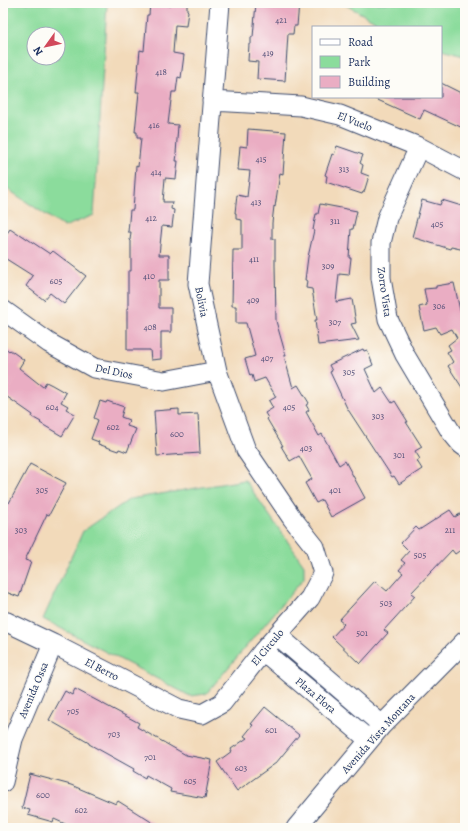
<svg xmlns="http://www.w3.org/2000/svg" width="468" height="831" viewBox="0 0 468 831" font-family="Alegreya,serif">
  <style>
    .green { fill: #8bdc9c; stroke: #53867d; fill-rule: evenodd }
    .building { fill: #eaadc3 }
    .lines { fill: none; stroke-linecap: round; stroke-linejoin: round }
    .minor-casing { stroke: #3b496c; stroke-width: 21 }
    .minor { stroke: #fff; stroke-width: 19 }
    .labels { text-anchor: middle; stroke-width: 3; stroke-linejoin: round; paint-order: stroke }
    .number-label { font-size: 9px; fill: #4f4e77 }
    .street-label { font-size: 11px; fill: #1b2f5e; stroke: #fdfcf7 }
  </style>
  <rect width="100%" height="100%" fill="#fdfcf7"/>
  <filter id="ink" filterUnits="userSpaceOnUse"><feTurbulence type="fractalNoise" baseFrequency=".025" numOctaves="2"/><feDisplacementMap in="SourceGraphic" scale="8" xChannelSelector="R" yChannelSelector="G"/><feConvolveMatrix kernelMatrix="1 2 1 2 8 2 1 2 1" color-interpolation-filters="sRGB"/></filter>
  <filter id="wash" filterUnits="userSpaceOnUse"><feTurbulence type="fractalNoise" baseFrequency=".012" numOctaves="4" result="noise"/><feDisplacementMap in="SourceGraphic" scale="16" xChannelSelector="R" yChannelSelector="G"/><feGaussianBlur stdDeviation="0.9" result="paint"/><feColorMatrix in="noise" values="0 0 0 0 0 0 0 0 0 0 0 0 0 0 0 0 0 1.4 0 .05"/><feComposite in="paint" operator="in"/></filter>
  <g filter="url(#wash)">
    <rect width="100%" height="100%" fill="#f2daba"/>
    <!-- green -->
    <path class="green" d="M3 3H107L94 215 64 227 3 186ZM34 34H58V58H34Z
      M342 3H465V56L441 50V27H386Z
      M245 480 304 565V578L206 694 190 696 43 619 83 531 130 499Z"/>
    <g id="blocks">
      <!-- building -->
      <path class="building" d="M150 3 170 6V3H187V10L188 11 186 26 175 25 173 53 184 55 181 78 178 77 176 92H172L168 124 178 125 176 154H177L176 161H178L176 179 165 178 163 202H172L171 209 174 210 172 227 162 226 159 255H169V280H159V308H171V332H161V359L151 360 150 350H127V308H128V271H131V241L130 240 131 232H128L130 210H133L136 166 138 167 141 138H137V132H135L139 92H136L140 50 144 51 147 15H149Z
        M256 3 299 4 297 26H294L293 34H288L285 81 257 79 258 62 248 61 249 44H251V37H253Z
        M441 83 465 95V129L424 110 420 119 371 97H441Z
        M248 129 286 132 283 174 280 173 275 207 274 206 272 223V239H275V265L276 321 286 356H284L293 388 298 385 309 403 306 405 309 410 306 412 319 436 322 434 339 465 345 461 365 498 331 517 322 500 316 503 305 483 312 479 299 456 290 461 281 446H283L267 419 268 418 265 413 273 408 269 401 276 397 265 378 254 382 252 375 250 376 245 359 255 356 246 323H236V306H232L233 250H242V220L236 219V213H235L237 195 247 197 250 171 238 170 240 146 247 147Z
        M337 146 363 155 360 163 363 165 361 173 369 176 364 192H363L362 194 326 182 327 176 325 175 332 154 334 155Z
        M422 200 440 205 442 200 465 207V250L451 247 450 249 412 237Z
        M320 204 357 211 353 229H351L349 258H351L349 275 339 274 336 302 352 299 356 323 351 324 359 340 318 345 315 320H317L312 289 306 288 307 280H305L308 257 314 230H313L316 214H318Z
        M10 229 19 235 20 234 50 254 53 251 86 276 64 304 50 293 44 300 26 286 33 276 3 257V239Z
        M454 283 465 333V392L448 366 453 362 447 352 451 350 448 345 457 338 452 329 440 334 436 327 424 330 419 307 427 305 424 289 436 288V286Z
        M3 346 9 351 10 350 24 360 19 368 43 387 46 382 52 385 66 393 61 402 68 406 66 409 75 414 62 436 40 423 41 422 32 417 33 415 3 394Z
        M363 349 364 351 367 350 373 365 365 369 376 393 382 388 392 403 395 401 408 422H406L422 447 415 451 420 459 417 461 422 469 399 484 394 476 392 477 347 408 330 372 332 371 329 365Z
        M100 401 106 403 107 401 124 407 121 417 129 420 127 426 136 429 127 452 119 449 118 451 98 444 99 442 91 439 98 420 94 418Z
        M179 409V415L198 414 200 453 157 456 154 411Z
        M30 464 66 483 49 515 47 514 25 560 31 562 19 597 3 591V510L7 502 9 503Z
        M450 510 455 517 465 511V547L455 554 452 550 411 593 415 596 384 630 388 633 360 664 332 637 344 624 339 620 375 581 387 591 403 573 399 570 405 563 401 560 409 551 401 543 416 527 419 530Z
        M75 689 139 723 137 727 186 755 212 760 205 798 170 792 171 789 146 775 145 778 133 771 134 769 89 744V743L49 720 65 691 72 695Z
        M265 707 299 735 276 763 237 791 217 762 232 751 231 749 247 738 244 736 253 725 251 724Z
        M30 774 71 785 116 804 118 801 161 828H74L54 819 53 822 28 815 30 810 22 808Z"/>
    </g>
  </g>
  <g filter="url(#ink)">
    <use href="#blocks" fill-opacity="0" stroke="#3b496c" stroke-width="1"/>
    <g class="lines">
      <defs>
        <path id="minor" d="M212 101 301 106 340 115 419 147 465 171
          M419 147 387 218 381 243V278L388 319 405 355 427 392 451 432 461 444 465 447
          M3 310 49 343 94 368 164 381 217 371
          M3 621 7 622 53 644 179 709 202 714 222 703 263 651 310 598 323 573 315 547 292 518 246 450 217 371 198 284 220 3
          M277 635 382 725
          M263 651 369 740
          M3 782 13 739 53 644
          M296 828 382 725 465 641"/>
      </defs>
      <!-- minor casing -->
      <use href="#minor" class="minor-casing"/>
      <!-- minor -->
      <use href="#minor" class="minor"/>
    </g>
  </g>
  <g class="labels">
    <!-- number labels -->
    <g class="number-label">
      <text x="281" y="23">421</text>
      <text x="268" y="56">419</text>
      <text x="161" y="75">418</text>
      <text x="154" y="128">416</text>
      <text x="261" y="162">415</text>
      <text x="344" y="172">313</text>
      <text x="156" y="175">414</text>
      <text x="256" y="205">413</text>
      <text x="151" y="221">412</text>
      <text x="335" y="224">311</text>
      <text x="437" y="227">405</text>
      <text x="254" y="262">411</text>
      <text x="328" y="269">309</text>
      <text x="149" y="279">410</text>
      <text x="56" y="284">605</text>
      <text x="253" y="303">409</text>
      <text x="439" y="309">306</text>
      <text x="335" y="325">307</text>
      <text x="150" y="330">408</text>
      <text x="267" y="361">407</text>
      <text x="349" y="375">305</text>
      <text x="52" y="410">604</text>
      <text x="289" y="410">405</text>
      <text x="378" y="419">303</text>
      <text x="113" y="430">602</text>
      <text x="177" y="437">600</text>
      <text x="306" y="451">403</text>
      <text x="399" y="458">301</text>
      <text x="42" y="493">305</text>
      <text x="335" y="493">401</text>
      <text x="21" y="533">303</text>
      <text x="450" y="533">211</text>
      <text x="420" y="558">505</text>
      <text x="386" y="606">503</text>
      <text x="362" y="636">501</text>
      <text x="73" y="714">705</text>
      <text x="271" y="733">601</text>
      <text x="114" y="737">703</text>
      <text x="150" y="760">701</text>
      <text x="241" y="771">603</text>
      <text x="190" y="784">605</text>
      <text x="43" y="798">600</text>
      <text x="81" y="813">602</text>
    </g>
    <!-- street labels -->
    <g class="street-label">
      <text transform="translate(355 121) rotate(21)" y="4">El Vuelo</text>
      <text transform="translate(385 292) rotate(82)" y="4">Zorro Vista</text>
      <text transform="translate(202 302) rotate(79)" y="4">Bolivia</text>
      <text transform="translate(114 371) rotate(12)" y="4">Del Dios</text>
      <text transform="translate(267 647) rotate(-50)" y="4">El Circulo</text>
      <text transform="translate(102 669) rotate(27)" y="4">El Berro</text>
      <text transform="translate(33 690) rotate(-67)" y="4">Avenida Ossa</text>
      <text transform="translate(316 695) rotate(40)" y="4">Plaza Flora</text>
      <text transform="translate(378 733) rotate(-48)" y="4">Avenida Vista Montana</text>
    </g>
  </g>
  <!-- margin -->
  <rect width="468" height="831" fill="none" stroke="#fdfcf7" stroke-width="16"/>
  <!-- legend -->
  <rect x="312" y="26" width="130" height="72" fill="#fdfcf7" stroke="#a3aaba"/>
  <rect x="320" y="39" width="20" height="6" fill="#ffffff" stroke="#a3aaba"/>
  <text x="348" y="46" font-size="12" fill="#1b2f5e">Road</text>
  <rect x="320" y="56" width="20" height="12" fill="#8bdc9c" stroke="#a3aaba"/>
  <text x="348" y="66" font-size="12" fill="#1b2f5e">Park</text>
  <rect x="320" y="76" width="20" height="12" fill="#eaadc3" stroke="#a3aaba"/>
  <text x="348" y="86" font-size="12" fill="#1b2f5e">Building</text>
  <!-- north arrow -->
  <g transform="translate(46 46) rotate(237)"><circle r="19" fill="#fdfcf7" stroke="#a3aaba"/>
  <path d="M0-3L7 15L0 10L-7 15Z" fill="#d1495b"/>
  <text y="-6" font-size="11" font-weight="bold" text-anchor="middle" fill="#1b2f5e">N</text>
  </g>
</svg>
